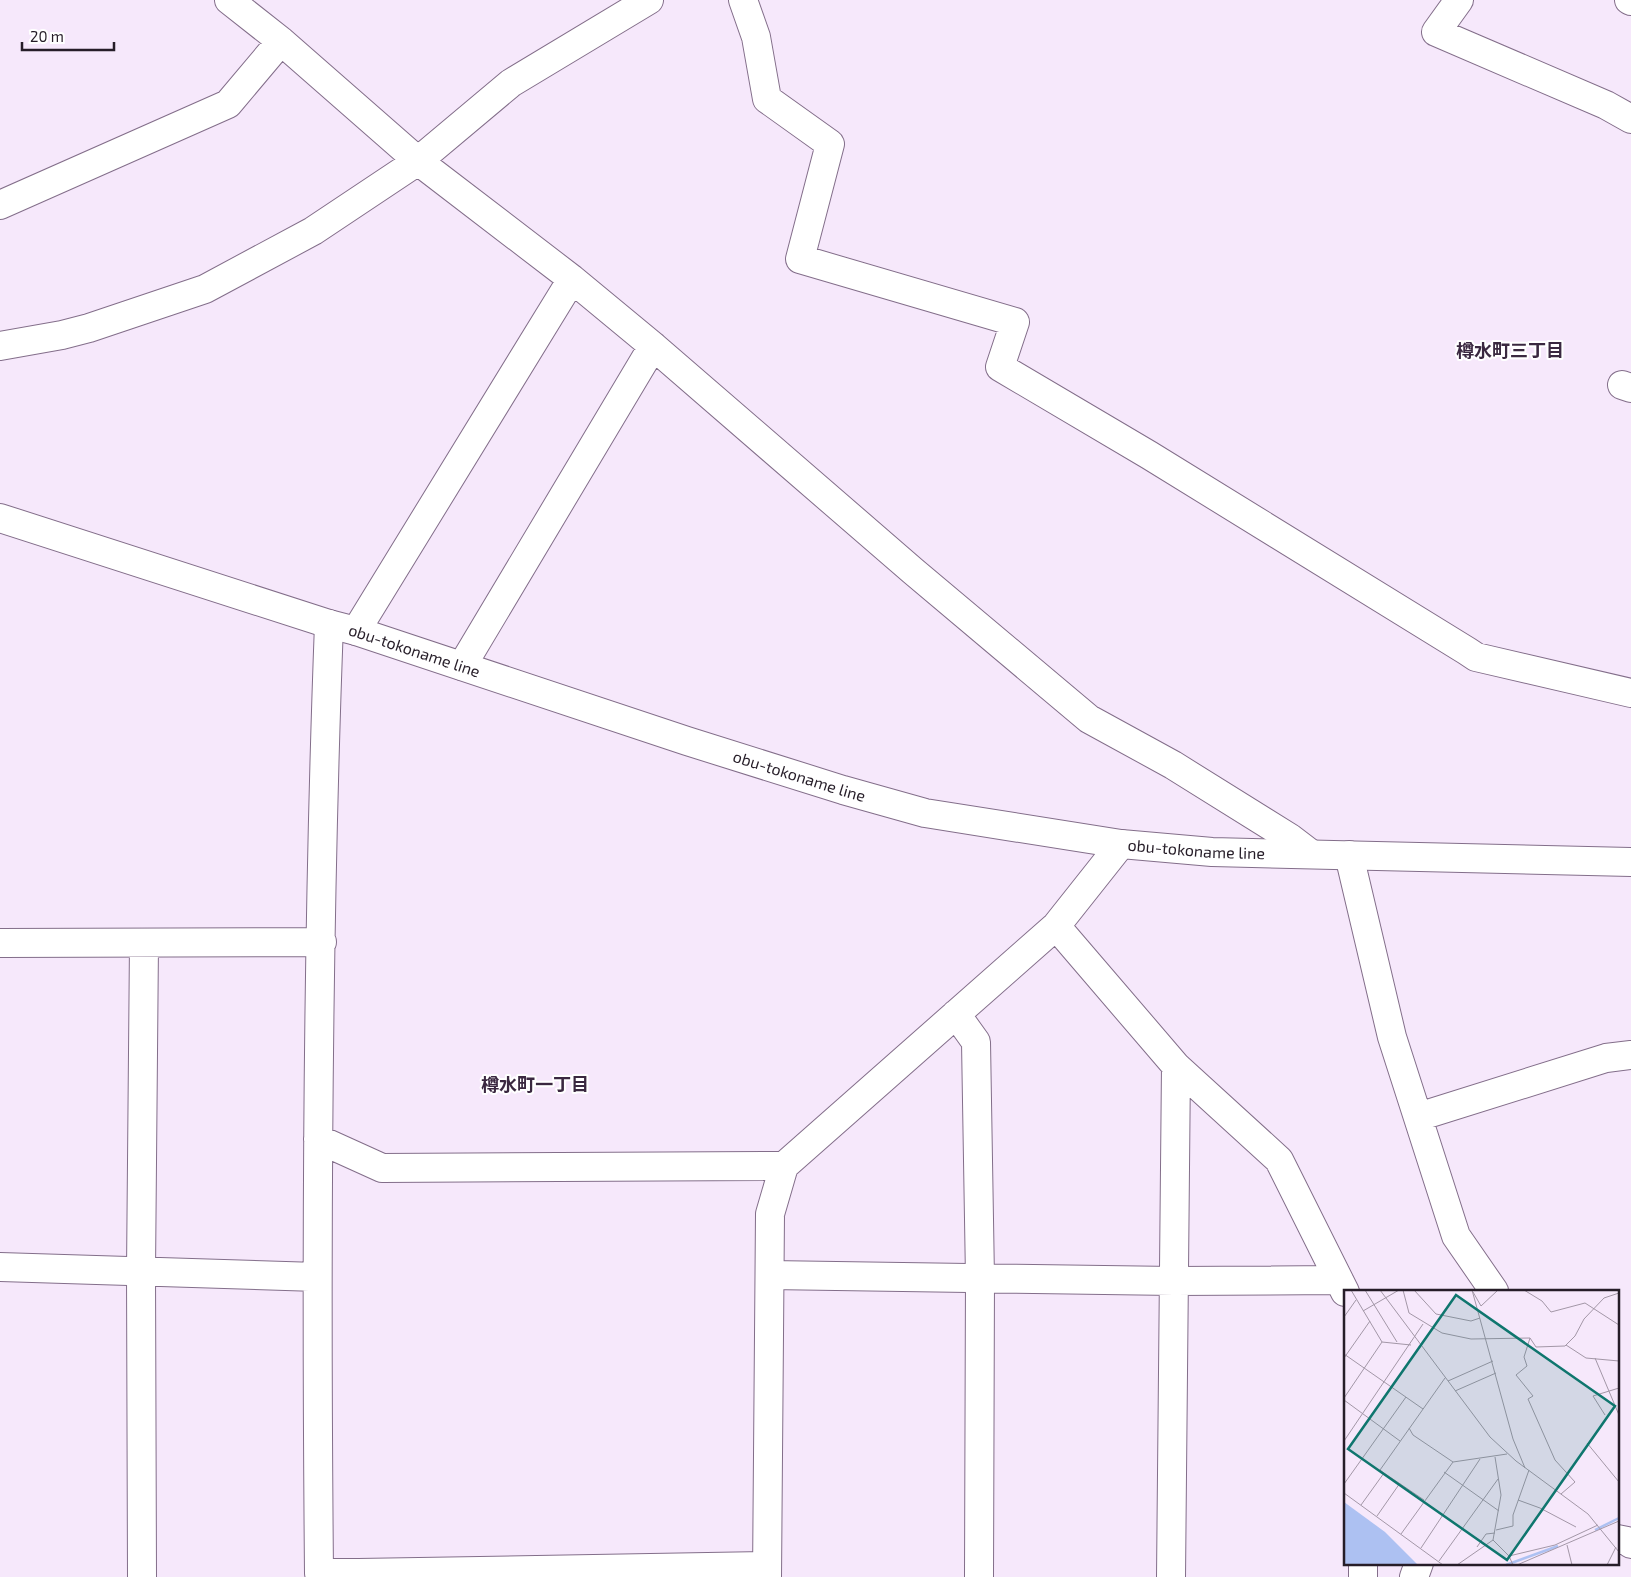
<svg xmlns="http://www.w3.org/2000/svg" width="1631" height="1577" viewBox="0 0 1631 1577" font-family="'Exo 2','Noto Sans JP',sans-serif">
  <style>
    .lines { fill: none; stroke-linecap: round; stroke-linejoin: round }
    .minor-casing { stroke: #836e8a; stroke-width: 30 }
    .major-casing { stroke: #836e8a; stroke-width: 30 }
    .minor { stroke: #fff; stroke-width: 28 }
    .major { stroke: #fff; stroke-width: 28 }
    .labels { text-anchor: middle; stroke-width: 4; stroke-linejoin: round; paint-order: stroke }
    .street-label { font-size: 16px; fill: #261d28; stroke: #fff }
    .neighbourhood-label { font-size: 18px; font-weight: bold; fill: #3a2840; stroke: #fff }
    .inset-river { fill: none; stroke: #adc1f2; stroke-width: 2.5 }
    .inset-road { fill: none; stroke: #a397a7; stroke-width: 1 }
    .view { fill: #0f766e; fill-opacity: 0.15; stroke: #0f766e; stroke-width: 2.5 }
    .inset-edge { fill: none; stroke: #261d28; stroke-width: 2.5 }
  </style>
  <rect width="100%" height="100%" fill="#f6e8fb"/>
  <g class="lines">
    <defs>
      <path id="minor" d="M229 0 281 41 418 161 572 279 653 346 913 571 1089 719 1173 765 1290 838 1311 854
        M743 0 756 37 767 99 830 144 800 259 1015 322 1000 367 1149 455 1467 651 1476 657 1631 693
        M1459 0 1436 32 1606 105 1631 119
        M1629 0 1631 1
        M0 205 228 104 281 41
        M0 346 62 335 89 328 205 289 313 231 418 161 511 83 649 0
        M1622 385 1631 388
        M329 624C317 940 316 1257 319 1573H358V1577
        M356 631 572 279
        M462 666 653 346
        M1349 855 1392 1037 1456 1236 1494 1291
        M1056 926 1176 1066 1279 1160 1345 1292
        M0 943 322 942
        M956 1014 976 1042 980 1278 979 1577
        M1418 1117 1606 1058 1631 1055
        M318 1139 382 1168 784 1166
        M0 1267 317 1277
        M770 1275 1174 1281 1339 1280
        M1617 1539 1627 1541 1631 1544
        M1363 1563V1577
        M358 1573 767 1566
        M142 1577 141 1272 144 943
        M767 1577 770 1214 784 1166 1056 926 1121 844
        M1171 1577 1176 1066
        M1414 1577 1419 1563"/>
      <g id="major">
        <path id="s1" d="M0 518 329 624 356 631 687 741 843 790 925 813 1121 844 1212 852 1631 862"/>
      </g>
    </defs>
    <!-- minor casing -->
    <use href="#minor" class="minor-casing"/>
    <!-- major casing -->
    <use href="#major" class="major-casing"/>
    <!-- minor -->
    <use href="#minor" class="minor"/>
    <!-- major -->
    <use href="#major" class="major"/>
  </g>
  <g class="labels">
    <!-- street labels -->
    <g class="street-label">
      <text dy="6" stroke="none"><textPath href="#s1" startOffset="435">obu-tokoname line</textPath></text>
      <text dy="6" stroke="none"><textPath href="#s1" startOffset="840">obu-tokoname line</textPath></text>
      <text dy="6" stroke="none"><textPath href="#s1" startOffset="1245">obu-tokoname line</textPath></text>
    </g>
    <!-- neighbourhood labels -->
    <g class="neighbourhood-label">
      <text x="1510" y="357">樽水町三丁目</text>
      <text x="535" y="1091">樽水町一丁目</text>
    </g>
  </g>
  <!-- overview -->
  <g transform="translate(1344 1290)">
    <rect width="275" height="275" fill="#f6e8fb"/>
    <path d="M0 212 41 242 74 275H0Z" fill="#adc1f2"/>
    <path class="inset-river" d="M251 240 275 228M162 275 214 256"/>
    <path class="inset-road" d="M7 0 38 52M21 0 53 52M36 0 146 147 172 171 244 224 275 262M59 0 65 23 98 43 127 49 186 48M70 0 92 24 127 31 136 28M128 0 169 149 181 178M180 0 198 11 207 22 241 13 275 35M129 2 137 16 154 0M19 21 55 0M0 27 12 10M186 48 180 67 183 76 172 85 189 106 184 109 211 170 231 192 217 204M186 48 192 57 221 56 231 46 240 29 260 8 275 3M222 55 242 68 275 71M0 64 79 119M0 68 26 31M251 68 275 125M104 91 149 71M111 101 152 83M0 108 38 52 67 55M0 110 56 151M261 125 249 106 275 98M65 138 69 145 109 172M0 151 79 34M243 153 275 192M100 182 155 221M40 183 80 210M0 194 62 107M0 203 99 275M174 210 196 218 232 237M17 215 40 183 36 180 101 88M33 226 56 193M152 240 169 236V225L185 180M57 244 109 172 163 164M149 250 165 266 169 275M223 255 228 275M133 257 142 244 151 243M77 258 136 169M165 266 211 255 254 235M95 271 154 189M113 275 149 250 157 205 151 167M173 275 275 231M263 275 272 257"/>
    <path class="view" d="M112 5 271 116 163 270 4 159Z"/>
    <rect width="275" height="275" class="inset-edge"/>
  </g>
  <!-- scale -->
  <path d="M22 42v8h92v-8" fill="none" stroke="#261d28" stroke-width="2.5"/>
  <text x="30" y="42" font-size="15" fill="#261d28" stroke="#ffffff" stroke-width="4" paint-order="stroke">20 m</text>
</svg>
